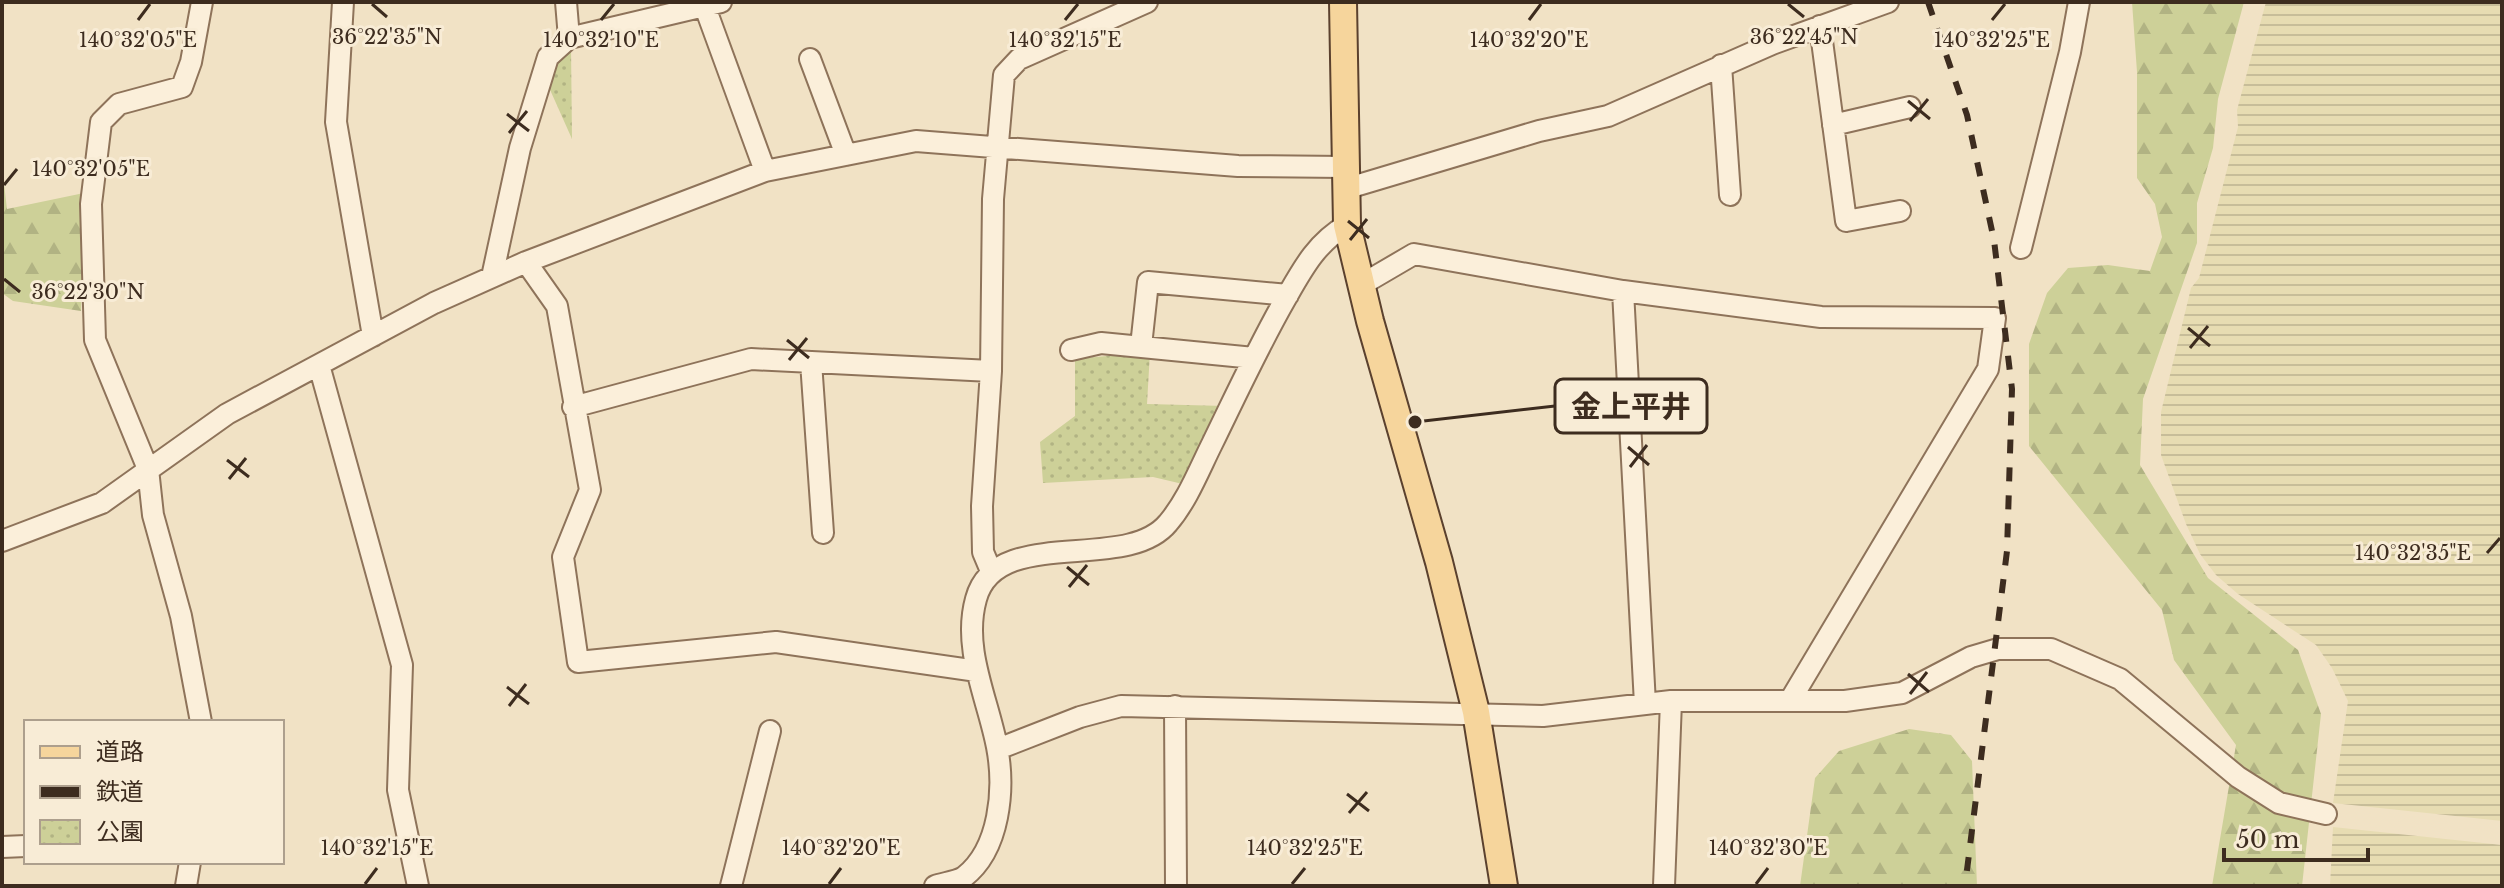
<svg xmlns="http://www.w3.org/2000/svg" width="2504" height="888" viewBox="0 0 2504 888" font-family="'Libre Baskerville','Noto Sans JP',serif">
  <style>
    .farmland { fill: url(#farmland-rules) }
    .forest { fill: url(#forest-firs) }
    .park { fill: url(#park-dots) }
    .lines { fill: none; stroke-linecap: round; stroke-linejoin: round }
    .minor-casing { stroke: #8e735a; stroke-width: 24 }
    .major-casing { stroke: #5b412e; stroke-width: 30 }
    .minor { stroke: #fbefda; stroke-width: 20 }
    .major { stroke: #f6d59c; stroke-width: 26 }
    .rail { stroke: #3d2c1f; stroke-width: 6; stroke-dasharray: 14 14; stroke-linecap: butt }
    .ticks { fill: none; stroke: #3d2c1f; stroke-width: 3 }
    .ticks-label { font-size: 20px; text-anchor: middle; fill: #3d2c1f; stroke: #f8ecd6; stroke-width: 6; stroke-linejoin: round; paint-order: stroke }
    .leader { fill: none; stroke: #3d2c1f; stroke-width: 3 }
    .callout-dot { fill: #3d2c1f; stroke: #f8ecd6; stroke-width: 3 }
    .callout { fill: #f8ecd6; stroke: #3d2c1f; stroke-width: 3 }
    .callout-label { font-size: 30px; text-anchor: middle; font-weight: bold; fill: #3d2c1f }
  </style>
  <defs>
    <pattern id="farmland-rules" width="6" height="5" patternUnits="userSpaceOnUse" patternTransform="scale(2)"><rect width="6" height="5" fill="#e7dcb2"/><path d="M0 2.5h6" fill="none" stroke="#c7bd99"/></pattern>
    <pattern id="forest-firs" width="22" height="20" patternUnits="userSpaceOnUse" patternTransform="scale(2)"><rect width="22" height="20" fill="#cdd098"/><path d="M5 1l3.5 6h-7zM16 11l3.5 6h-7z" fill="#b1b383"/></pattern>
    <pattern id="park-dots" width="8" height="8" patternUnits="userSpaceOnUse" patternTransform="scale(2)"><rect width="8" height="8" fill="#cdd098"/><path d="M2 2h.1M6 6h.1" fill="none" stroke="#b1b383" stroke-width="1.8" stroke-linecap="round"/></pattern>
  </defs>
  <rect width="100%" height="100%" fill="#f1e2c5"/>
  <!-- farmland -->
  <path class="farmland" d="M2266 2H2502V821L2333 803 2348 701 2332 668 2316 645 2238 594 2216 575 2200 554 2186 524 2161 455V412L2191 288 2199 278 2238 127 2237 110Z
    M2333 827 2502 845V886H2330Z"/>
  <!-- forest -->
  <path class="forest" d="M2132 2H2244L2218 99 2213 148 2197 203V243L2143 399 2140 465 2208 578 2298 650 2321 714 2302 886H2212L2236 745 2174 660 2162 610 2029 446V344L2047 293 2068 268 2108 265 2150 271 2162 237 2155 204 2137 178V72Z
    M2 167 7 209 84 193 81 311 13 301 2 293Z
    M1909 729 1951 735 1972 761 1977 886H1800L1815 778 1839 751Z"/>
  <!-- park -->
  <path class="park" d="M571 47 572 139 547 83 554 60Z
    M1150 352 1147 404 1225 406 1187 485 1153 477 1043 483 1040 442 1075 416V359Z"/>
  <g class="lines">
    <defs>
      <path id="minor" d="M343 2 336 122 373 336
        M705 7 765 171
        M1820 26 1846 221 1900 211
        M569 38 721 2
        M810 59 846 155
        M1721 65 1730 195
        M1833 125 1910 107
        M1345 189 1539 131 1608 116 1772 44 1888 2
        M2021 248 2070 52 2079 2
        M526 262 557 306 590 490 563 557 578 662 776 642 977 671
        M492 277 520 148 548 57 569 38 566 2
        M1361 285 1414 254 1623 291 1821 317 1995 318 1988 369 1791 699
        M1623 291 1645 704
        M1141 346 1148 282 1288 295
        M1071 350 1101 343 1254 358
        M811 362 823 533
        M319 365 402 665 398 790 418 886
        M573 407 751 359 991 371
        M2 541 102 503 227 414 434 303 526 262 765 171 916 141 1238 166 1345 167
        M991 571 983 552 982 506 991 371 993 199 1004 75 1019 59 1147 2
        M1175 706 1176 886
        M201 722 181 616 153 515 148 469 95 340 91 204 101 122 119 104 182 87 191 62 202 2
        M998 749 1080 717 1121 706 1543 716 1671 701H1845L1902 693 1971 657 1998 649H2051L2120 679 2238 777 2279 803 2326 814
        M2 847 26 846
        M186 886 190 862
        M731 886 770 731
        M935 886C943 883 956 882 964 877 1000 849 1005 789 997 747 988 699 962 649 976 599 996 524 1126 574 1168 523 1187 501 1199 470 1212 444 1236 395 1259 345 1286 298 1303 268 1317 242 1347 225
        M1664 886 1671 701"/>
      <path id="major" d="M1343 2 1347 225 1370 321 1439 562 1476 712 1504 886"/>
    </defs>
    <!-- minor casing -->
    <use href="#minor" class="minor-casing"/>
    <!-- major casing -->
    <use href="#major" class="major-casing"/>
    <!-- minor -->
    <use href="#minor" class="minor"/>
    <!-- major -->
    <use href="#major" class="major"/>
    <!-- rail -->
    <path class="rail" d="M1928 2 1967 115 1994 240 2012 389 2007 551 1965 886"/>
  </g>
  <!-- ticks -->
  <path class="ticks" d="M372 4 387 17M1788 4 1804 17M138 20 150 4M601 20 614 4M1065 20 1078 4M1529 20 1541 4M1992 20 2005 4M1908 101 1930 119M507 114 529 131M1910 121 1928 99M509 133 527 111M4 185 17 169M1348 221 1369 238M1350 240 1367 219M4 279 20 292M2188 328 2210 346M787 340 809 358M2190 348 2208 326M789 360 807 338M1628 447 1649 465M227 460 249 477M1630 467 1647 445M229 479 246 458M2487 553 2500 538M1067 567 1089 585M1069 587 1087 565M1908 674 1929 692M507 687 529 704M1910 694 1927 672M509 706 526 684M1347 794 1369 811M1349 813 1367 792M365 884 377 868M829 884 841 868M1292 884 1305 868M1756 884 1768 868"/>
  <g class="ticks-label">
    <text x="387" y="44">36°22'35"N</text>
    <text x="1804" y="44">36°22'45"N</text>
    <text x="138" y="47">140°32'05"E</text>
    <text x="1065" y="47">140°32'15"E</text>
    <text x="601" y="47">140°32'10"E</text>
    <text x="1529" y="47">140°32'20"E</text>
    <text x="1992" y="47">140°32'25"E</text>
    <text x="91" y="176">140°32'05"E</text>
    <text x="88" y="299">36°22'30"N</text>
    <text x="2413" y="560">140°32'35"E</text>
    <text x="377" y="855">140°32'15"E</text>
    <text x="841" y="855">140°32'20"E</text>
    <text x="1305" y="855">140°32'25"E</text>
    <text x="1768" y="855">140°32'30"E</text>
  </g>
  <!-- callouts -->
  <path class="leader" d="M1415 422L1555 406"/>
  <circle class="callout-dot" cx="1415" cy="422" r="8"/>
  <rect class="callout" x="1555" y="379" width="152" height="54" rx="8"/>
  <g class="callout-label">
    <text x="1631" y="417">金上平井</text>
  </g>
  <!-- border -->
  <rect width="2504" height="888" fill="none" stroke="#3d2c1f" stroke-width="8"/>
  <!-- legend -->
  <rect x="24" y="720" width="260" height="144" fill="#f8ecd6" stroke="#ad9f8d" stroke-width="2"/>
  <rect x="40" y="746" width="40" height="12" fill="#f6d59c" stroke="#ad9f8d" stroke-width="2"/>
  <text x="96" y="760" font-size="24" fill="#3d2c1f">道路</text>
  <rect x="40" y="786" width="40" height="12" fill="#3d2c1f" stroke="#ad9f8d" stroke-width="2"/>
  <text x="96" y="800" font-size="24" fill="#3d2c1f">鉄道</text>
  <rect x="40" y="820" width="40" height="24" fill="url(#park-dots)" stroke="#ad9f8d" stroke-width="2"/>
  <text x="96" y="840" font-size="24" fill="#3d2c1f">公園</text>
  <!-- scale -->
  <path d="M2224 848v12h144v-12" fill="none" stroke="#3d2c1f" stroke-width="4"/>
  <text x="2236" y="848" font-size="24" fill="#3d2c1f" stroke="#f8ecd6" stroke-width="6" paint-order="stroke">50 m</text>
</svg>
